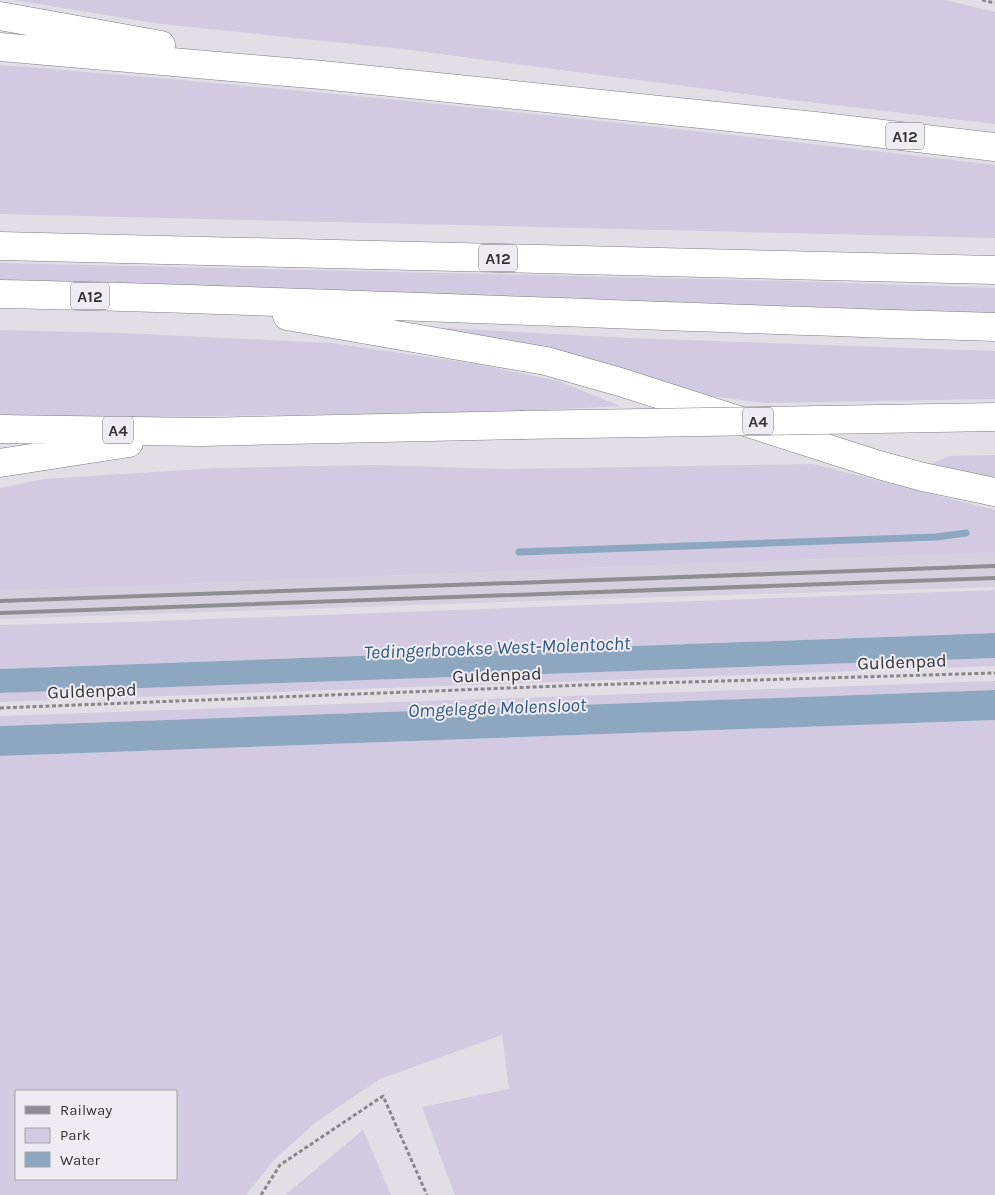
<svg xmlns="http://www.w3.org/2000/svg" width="995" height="1195" viewBox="0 0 995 1195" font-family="Karla,sans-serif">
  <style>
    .built { fill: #d5d0dd }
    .green { fill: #d2cae0; fill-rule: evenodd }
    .water { fill: #8ea7c1 }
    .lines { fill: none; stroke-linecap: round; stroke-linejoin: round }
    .stream { stroke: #8ea7c1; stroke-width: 7 }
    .highway-casing { stroke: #7d7b80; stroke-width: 29 }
    .path { stroke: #87868a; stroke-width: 3; stroke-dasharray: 4 2.5; stroke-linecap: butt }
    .highway { stroke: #fff; stroke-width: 28 }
    .rail { stroke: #8e8d91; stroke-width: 4 }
    .highway-bridge-casing { stroke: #7d7b80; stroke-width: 29; stroke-linecap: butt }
    .highway-bridge { stroke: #fff; stroke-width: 28 }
    .labels { text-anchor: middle; stroke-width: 4; stroke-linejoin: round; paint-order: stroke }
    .shield { fill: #eeecf2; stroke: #6b6a6e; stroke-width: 1 }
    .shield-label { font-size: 16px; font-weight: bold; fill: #333235 }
    .street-label { font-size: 18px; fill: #333235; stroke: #eeecf2 }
    .water-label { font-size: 19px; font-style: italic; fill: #2f567d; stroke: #eeecf2 }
  </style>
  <rect width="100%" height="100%" fill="#e1dfe5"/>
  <!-- built -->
  <path class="built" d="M995 552V587L589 599 0 619V591Z"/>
  <!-- green -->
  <path class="green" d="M13 0H945L995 12V124L783 99 402 49 161 24Z
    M0 65C332 91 664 126 995 165V238L0 214Z
    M0 263 791 281 995 288V317L0 283Z
    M444 328 631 338 995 351V399L764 403 635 386 447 337Z
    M0 330 123 333 330 343 478 364 558 381 620 406 506 412 0 419Z
    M995 455V482L918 470 949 456Z
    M813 464 995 510V552L0 591V488L44 479 216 468 375 465 503 469Z
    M995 590V633L0 669V625L130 622Z
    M995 658V666L0 702V693Z
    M995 681V690L0 726V716Z
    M995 720V1195H455L422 1107 509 1089 502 1035 380 1079 316 1122 274 1160 246 1195H0V756ZM176 1091V1179H16V1091Z
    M363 1130 391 1195H285Z"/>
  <!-- water -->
  <path class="water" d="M995 633V658L0 693V669Z
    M995 690V720L0 756V726Z"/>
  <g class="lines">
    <!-- stream -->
    <path class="stream" d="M519 552 936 537 966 533"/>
    <defs>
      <path id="highway" d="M0 16 161 45
        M0 47 322 75 815 126 995 147
        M0 246 995 270
        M0 294C332 301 663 318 995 327
        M287 316 546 361 620 382 879 465 923 477 995 492
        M0 429 201 432 521 425
        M0 463 129 443"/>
    </defs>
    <!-- highway casing -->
    <use href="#highway" class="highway-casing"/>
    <!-- path -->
    <path class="path" d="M982 0 995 3
      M0 708 585 685 995 673
      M261 1195 280 1165 383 1096 427 1195"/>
    <!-- highway -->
    <use href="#highway" class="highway"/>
    <!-- rail -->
    <path class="rail" d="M0 601 995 566
      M0 613 995 578"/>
    <defs>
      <path id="highway-bridge" d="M521 425 995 417"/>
    </defs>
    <!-- highway-bridge casing -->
    <use href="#highway-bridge" class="highway-bridge-casing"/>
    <!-- highway-bridge -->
    <use href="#highway-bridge" class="highway-bridge"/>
  </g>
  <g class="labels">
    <!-- shield labels -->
    <g class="shield">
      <rect x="886" y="122.5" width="38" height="27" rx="4"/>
      <rect x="479" y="244.5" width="38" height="27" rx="4"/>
      <rect x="71" y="282.5" width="38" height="27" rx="4"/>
      <rect x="743" y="407.5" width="30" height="27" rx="4"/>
      <rect x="103" y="416.5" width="30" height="27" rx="4"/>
    </g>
    <g class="shield-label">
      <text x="905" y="142">A12</text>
      <text x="498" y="264">A12</text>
      <text x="90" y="302">A12</text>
      <text x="758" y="427">A4</text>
      <text x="118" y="436">A4</text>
    </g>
    <!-- street labels -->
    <g class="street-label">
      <text transform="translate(902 662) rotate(-2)" y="6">Guldenpad</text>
      <text transform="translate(497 675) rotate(-2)" y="6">Guldenpad</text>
      <text transform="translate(92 691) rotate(-2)" y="6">Guldenpad</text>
    </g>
    <!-- water labels -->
    <g class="water-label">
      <text transform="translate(497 647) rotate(-2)" y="7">Tedingerbroekse West-Molentocht</text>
      <text transform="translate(497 707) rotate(-2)" y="7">Omgelegde Molensloot</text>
    </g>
  </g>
  <!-- legend -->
  <rect x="15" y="1090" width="162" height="90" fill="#eeecf2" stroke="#a3a2a6"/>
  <rect x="25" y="1106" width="25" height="8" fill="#8e8d91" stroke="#a3a2a6"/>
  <text x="60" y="1115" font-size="15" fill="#333235">Railway</text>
  <rect x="25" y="1128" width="25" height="15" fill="#d2cae0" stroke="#a3a2a6"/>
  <text x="60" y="1140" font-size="15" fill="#333235">Park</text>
  <rect x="25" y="1152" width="25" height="15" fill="#8ea7c1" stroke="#a3a2a6"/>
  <text x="60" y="1165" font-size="15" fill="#333235">Water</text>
</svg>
